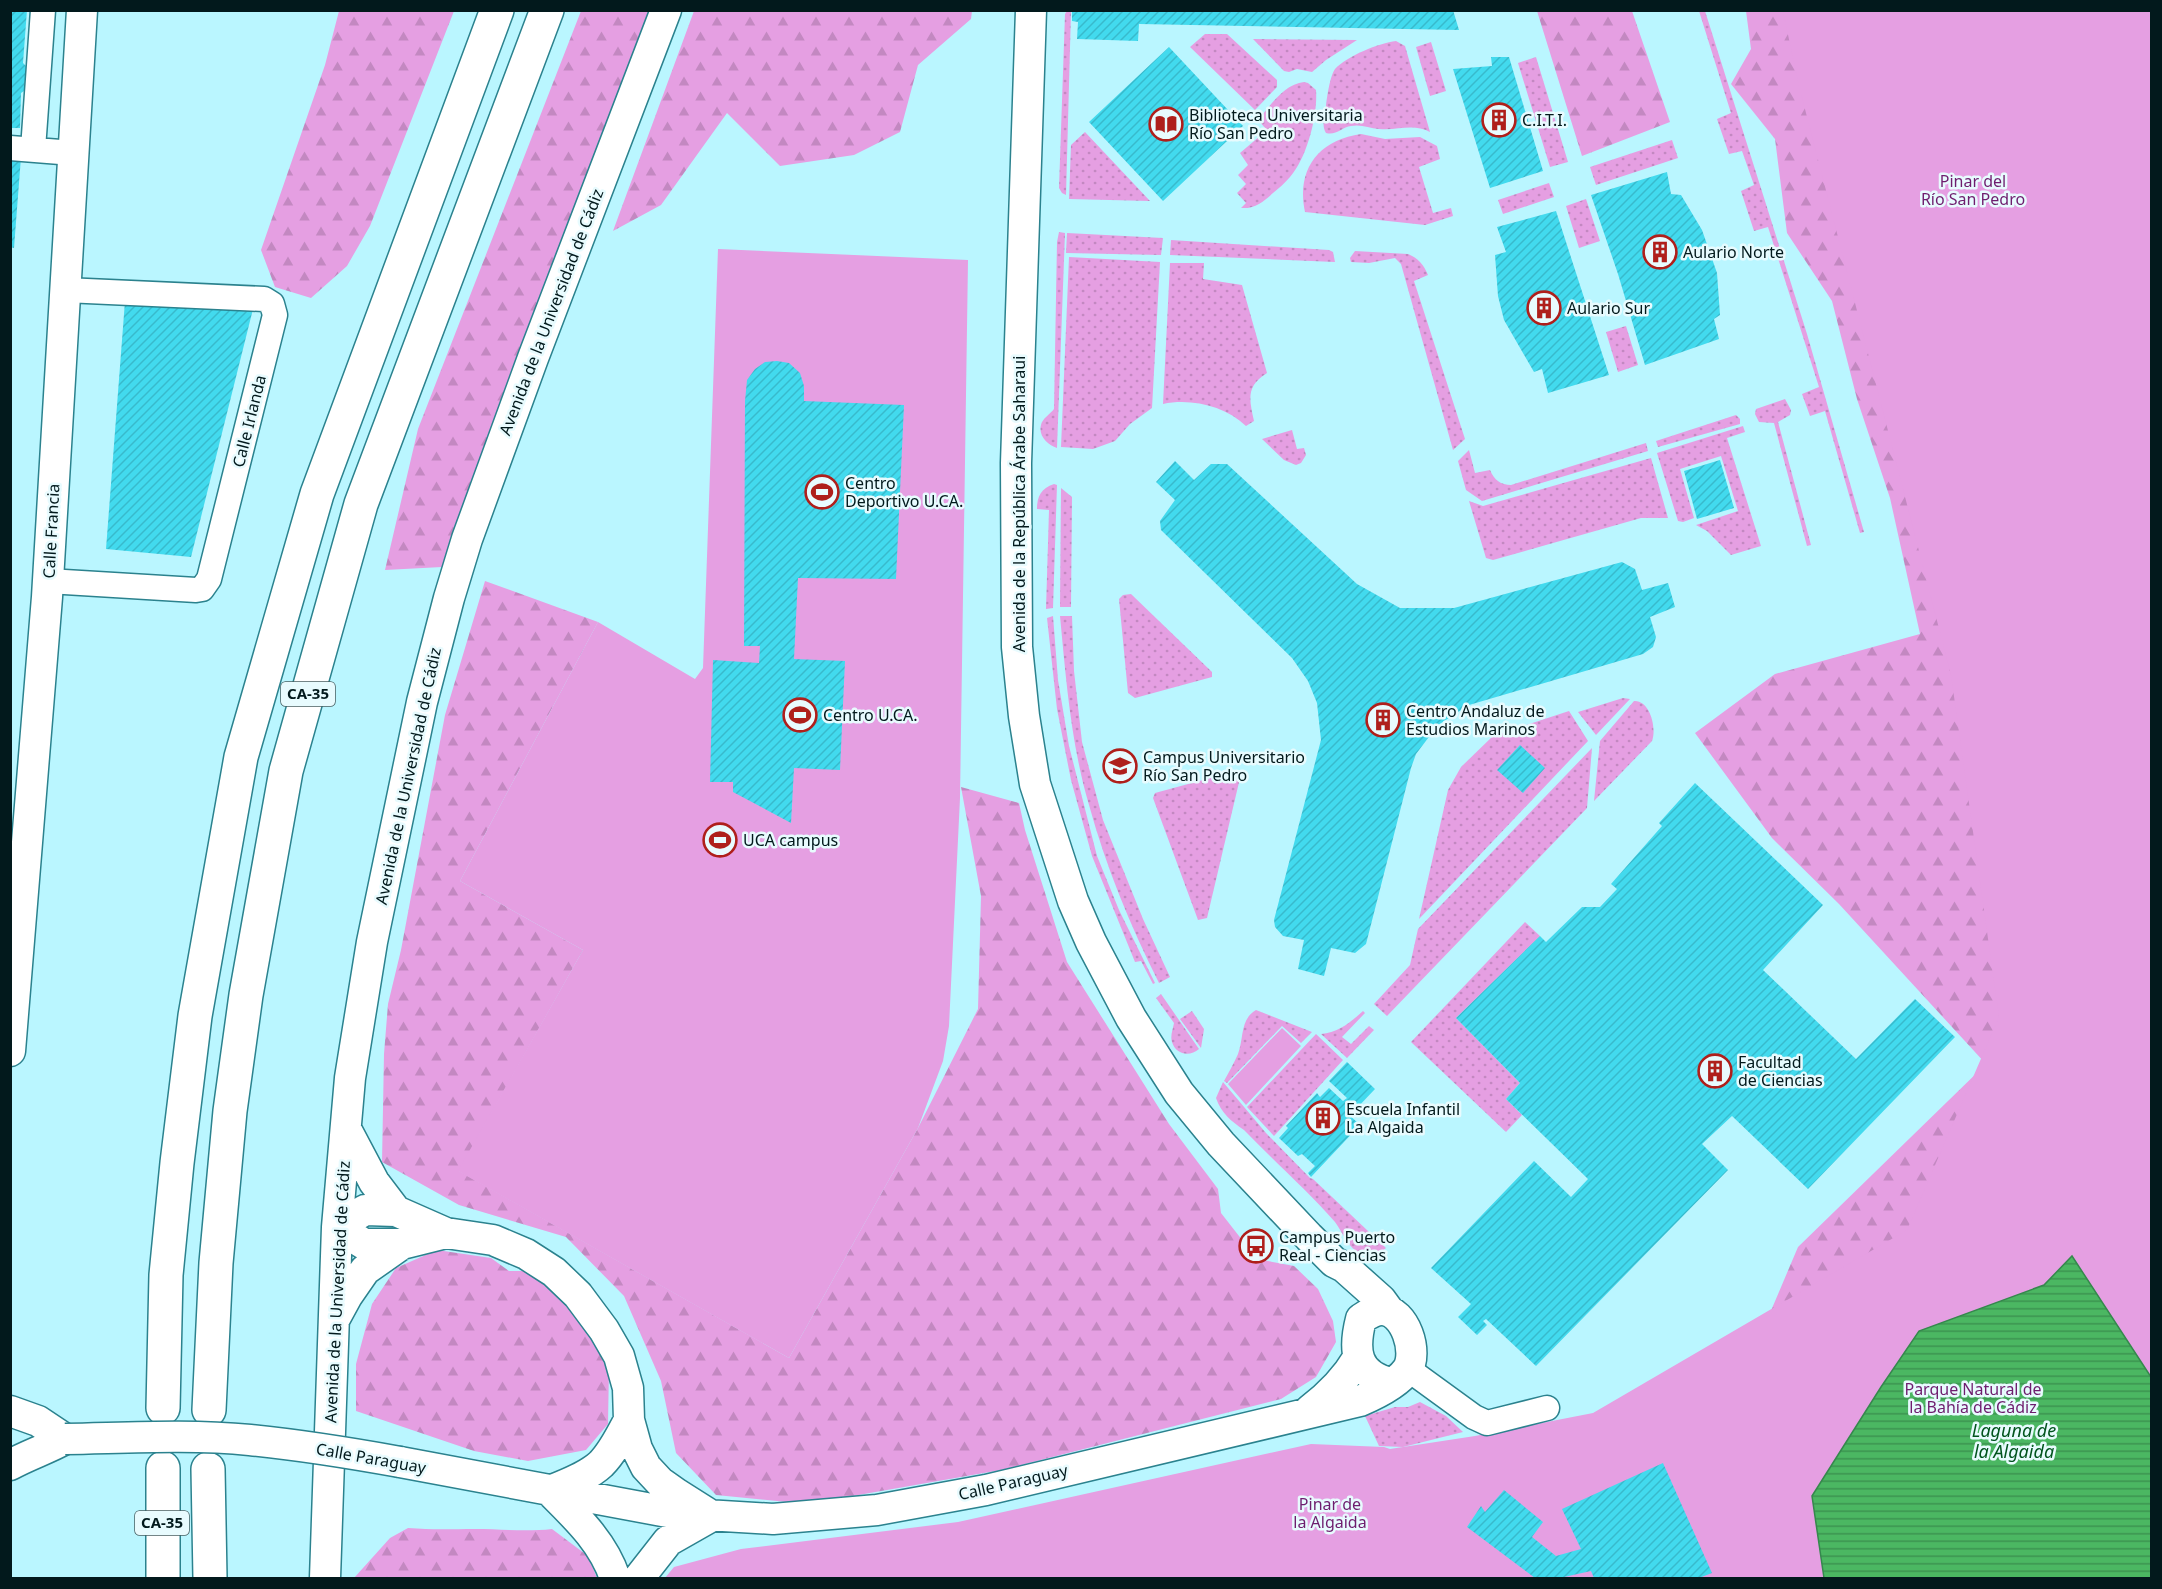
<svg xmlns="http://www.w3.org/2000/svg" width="2162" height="1589" viewBox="0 0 2162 1589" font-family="'Noto Sans',sans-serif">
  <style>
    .grass { fill: url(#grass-dots) }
    .forest { fill: url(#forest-firs) }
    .park { fill: #e59fe2 }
    .water { fill: url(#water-rules); stroke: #35884d; stroke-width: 1.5 }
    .building { fill: url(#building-hatch) }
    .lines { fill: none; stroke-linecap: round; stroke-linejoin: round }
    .minor-casing { stroke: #2b828e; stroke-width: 27 }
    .tertiary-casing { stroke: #2b828e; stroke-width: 33 }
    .motorway-casing { stroke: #2b828e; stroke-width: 36 }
    .minor { stroke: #fff; stroke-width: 24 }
    .tertiary { stroke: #fff; stroke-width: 30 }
    .motorway { stroke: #fff; stroke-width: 33 }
    .tertiary-bridge-casing { stroke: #2b828e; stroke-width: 33; stroke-linecap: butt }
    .tertiary-bridge { stroke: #fff; stroke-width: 30 }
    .labels { text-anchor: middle; stroke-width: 5; stroke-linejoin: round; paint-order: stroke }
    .shield { fill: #e8fbfe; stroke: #475d60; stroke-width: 1.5 }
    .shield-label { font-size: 15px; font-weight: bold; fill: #02191c }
    .poi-label { font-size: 16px; fill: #02191c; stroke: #e8fbfe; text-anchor: start }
    .park-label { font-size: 16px; fill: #6e1d6e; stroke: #e8fbfe }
    .street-label { font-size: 16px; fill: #02191c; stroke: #e8fbfe }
    .water-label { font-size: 18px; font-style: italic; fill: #02551e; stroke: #e8fbfe }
  </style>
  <defs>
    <pattern id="grass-dots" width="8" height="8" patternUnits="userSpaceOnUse" patternTransform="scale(1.5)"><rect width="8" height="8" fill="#e59fe2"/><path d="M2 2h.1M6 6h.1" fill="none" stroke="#c388c1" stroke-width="1.8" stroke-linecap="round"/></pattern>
    <pattern id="forest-firs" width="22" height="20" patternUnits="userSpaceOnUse" patternTransform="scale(1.5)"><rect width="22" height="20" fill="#e59fe2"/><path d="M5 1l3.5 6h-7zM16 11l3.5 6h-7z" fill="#c388c1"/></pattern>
    <pattern id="water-rules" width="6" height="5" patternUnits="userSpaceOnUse" patternTransform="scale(1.5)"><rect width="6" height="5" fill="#4bb762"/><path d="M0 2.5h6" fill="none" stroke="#3c9450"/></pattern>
    <pattern id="building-hatch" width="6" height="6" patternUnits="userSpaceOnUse" patternTransform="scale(1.5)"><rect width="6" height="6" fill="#42daee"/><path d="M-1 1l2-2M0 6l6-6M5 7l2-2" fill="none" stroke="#38bacc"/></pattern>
  </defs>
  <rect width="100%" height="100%" fill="#baf6ff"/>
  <!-- grass -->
  <path class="grass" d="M1067 11H1071L1066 195 1062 193 1059 188 1065 14Z
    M1699 11H1705L1807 334 1864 532 1860 533 1825 411 1810 416 1802 394 1819 387 1768 227 1754 231 1741 191 1754 185 1742 151 1729 154 1717 119 1731 113Z
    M1205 34H1227L1277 80V87L1255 110 1190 47Z
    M1253 39 1357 40 1326 60 1312 72 1297 69 1289 72 1284 71Z
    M1396 41 1405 46 1430 132C1413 123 1397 131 1379 129 1369 128 1361 124 1351 126 1342 127 1336 136 1326 133 1321 125 1325 115 1326 106 1327 97 1330 76 1335 69 1347 56 1379 43 1396 41Z
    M1431 42 1446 91 1430 96 1416 47Z
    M1536 57 1568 162 1550 167 1518 63Z
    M1304 82 1308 83 1316 90C1318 115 1307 158 1290 177 1285 183 1279 188 1273 193 1263 202 1255 209 1241 208L1246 203 1237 193 1246 184 1238 175 1248 165 1240 153 1267 130 1258 120C1270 106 1284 84 1304 82Z
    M1085 132 1150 201 1069 199 1071 145Z
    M1361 134 1385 139 1420 137 1437 146 1440 159 1419 167 1433 213 1451 208 1453 216 1425 225 1305 212C1296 170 1318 140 1361 134Z
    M1672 140 1678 158 1596 185 1590 167Z
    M1549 183 1554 197 1503 214 1498 200Z
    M1586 199 1600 241 1579 248 1566 206Z
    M1059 232 1065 233 1057 448C1048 445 1038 436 1041 425 1042 419 1050 414 1054 409L1057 242Z
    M1067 233 1163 238 1161 255 1066 253Z
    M1171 240 1329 250 1333 252 1335 262 1170 255Z
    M1355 251 1408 254C1418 258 1424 265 1428 275L1414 281 1465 439 1453 450 1401 264 1395 258 1369 263 1351 262 1350 258Z
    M1069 257 1160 262 1152 408 1130 424 1115 441 1093 449 1061 447Z
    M1170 263H1204L1203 279 1242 285 1267 373C1246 386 1249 399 1254 421L1246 426C1225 406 1191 398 1163 404Z
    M1626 326 1638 365 1618 372 1606 332Z
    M1785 399 1791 410 1790 415 1778 422 1811 545 1807 546 1774 423 1759 422 1755 414 1756 409Z
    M1736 415 1740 419V424L1658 447 1656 441Z
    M1743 426 1745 432 1727 438 1761 546 1731 555 1707 531 1696 525 1738 511 1721 456 1680 469 1694 518 1683 522 1678 521 1657 453Z
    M1292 430 1297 449 1304 448 1306 455 1301 463 1296 465 1284 460 1262 439Z
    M1646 443 1648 451 1482 501 1466 490 1458 461 1469 450 1475 473 1490 470C1494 480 1501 485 1511 485Z
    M1651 458 1668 518H1641L1493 560 1486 558 1469 501 1483 506Z
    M1054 484 1057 485 1053 608 1046 609 1049 510 1037 509C1037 497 1041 488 1054 484Z
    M1061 488 1072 497 1071 607H1060Z
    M1131 594 1212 672V677L1135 698 1128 693 1119 599 1123 595Z
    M1053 616 1058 680 1069 746 1097 856 1119 910 1155 983 1153 984 1141 961 1135 962 1092 856 1071 780 1057 709 1047 618Z
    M1060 616H1072L1074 671 1082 742 1103 820 1143 919 1170 977 1159 983C1130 925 1106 867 1089 805 1071 744 1066 679 1060 616Z
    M1623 698 1630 699 1596 735 1578 712Z
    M1634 701C1650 700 1657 728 1652 741L1594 801 1600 741Z
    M1569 711 1588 741 1419 919 1448 790 1461 767 1493 736Z
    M1592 748 1587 808 1387 1016 1374 1004 1410 965 1418 929Z
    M1236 771 1240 778 1207 918 1198 920 1153 798 1155 793Z
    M1525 922 1540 936 1456 1018 1520 1083 1506 1099 1522 1115 1506 1132 1411 1042Z
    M1161 994 1199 1049C1190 1057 1176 1055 1172 1042 1170 1036 1173 1029 1174 1023L1156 998Z
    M1256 1010 1312 1032 1301 1043 1282 1026 1227 1083 1224 1081C1229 1072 1234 1063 1238 1054 1244 1038 1240 1019 1256 1010Z
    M1192 1011 1204 1029 1201 1048 1180 1019Z
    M1363 1011 1365 1013 1342 1037 1351 1044 1369 1026 1374 1030 1347 1058 1321 1034C1338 1033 1351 1022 1363 1011Z
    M1316 1034 1343 1060 1274 1136 1247 1107Z
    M1223 1082 1266 1133 1310 1178 1313 1179 1386 1248C1379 1254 1370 1258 1361 1254 1348 1248 1343 1233 1335 1222 1307 1190 1274 1161 1244 1130 1231 1121 1221 1113 1216 1098Z
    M1420 1402 1446 1416 1463 1432 1403 1447 1379 1446 1365 1416 1395 1407H1408Z"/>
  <!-- forest -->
  <path class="forest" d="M339 11H454L370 226 347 266 311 298 275 287 261 250 325 65Z
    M581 11H654L442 567 385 570 418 429Z
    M694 11V10L972 11 971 19 918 65 900 132 854 155 780 166 727 113 661 205 613 231Z
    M1537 11H1632L1670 122 1582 156Z
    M1746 11H2151V1166L1770 1313 1798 1247 1986 1064 1839 904 1772 838 1695 733 1775 674 1920 634 1890 498 1857 399 1832 301 1787 233 1775 139 1731 84 1751 49Z
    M485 581 598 622 460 881 583 950 459 1171 789 1358 918 1128 978 1009 981 896 961 787 1019 803 1025 830 1067 962 1169 1124 1218 1189 1221 1213 1257 1259 1294 1266 1318 1289 1333 1321 1336 1342 1316 1377 1281 1399 1001 1470 807 1504 716 1495 676 1453 661 1381 624 1296 566 1237 459 1205 382 1162 384 1054 388 1004 401 950 445 715Z
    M437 1250 491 1258 509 1271H534L571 1305 609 1367 608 1424 586 1450 528 1461 474 1451 356 1411V1364L372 1304 396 1268Z
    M408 1528C432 1530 452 1529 475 1529 501 1529 526 1532 552 1529L588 1556 597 1578H354L390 1538Z"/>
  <!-- park -->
  <path class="park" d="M1783 11H2151V1578H665L674 1567 741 1549 958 1522 1311 1444 1384 1447 1390 1449 1475 1436 1593 1413 1907 1230 1999 1017 1951 675 1798 82Z
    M718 249 968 260 960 798 949 1026 943 1061 918 1128 789 1358 458 1171 583 950 460 881 598 622 695 679 703 668Z
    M1282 1028 1301 1046 1246 1105 1228 1084Z"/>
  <!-- water -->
  <path class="water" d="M2072 1256 2151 1377V1578H1824L1812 1496 1881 1387 1919 1331 2044 1285Z"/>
  <!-- building -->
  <path class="building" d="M10 10H27L23 63 26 66 24 91 21 93 20 128H10Z
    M1072 10H1453L1459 30 1139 24 1138 41 1077 39 1078 22 1072 21Z
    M1169 47 1243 126 1163 201 1089 122Z
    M1491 57H1509L1543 171 1490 188 1453 69 1492 66Z
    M10 156 21 157 14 248 10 247Z
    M1667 172 1671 194 1681 195 1702 230 1717 273 1720 315 1714 319 1719 339 1645 365 1618 274 1591 195Z
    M1556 211 1609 375 1548 393 1542 369 1534 372 1504 320 1498 296 1495 255 1506 252 1497 227Z
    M125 301 253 309 191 557 106 549Z
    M777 361 789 363 800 373 804 386V401L904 405 896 579 798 578 794 659 845 661 840 770 794 768 791 823 733 792V782H710L713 660 759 663 760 646H744L745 401 747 380 755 369 765 362Z
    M1720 460 1734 508 1697 519 1684 471Z
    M1175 461 1194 480 1211 464H1227L1357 584 1400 608H1454L1622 562 1635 569 1642 590 1668 583 1675 607 1650 617 1656 637 1653 647 1643 654 1469 705 1438 725 1416 754 1411 768 1366 944 1355 953 1331 948 1324 976 1298 969 1304 940 1283 936 1275 927 1274 920 1321 740 1317 703 1308 681 1292 658 1161 530 1160 521 1175 500 1156 482Z
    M1520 745 1545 768 1523 793 1497 770Z
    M1695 783 1823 905 1763 970 1856 1059 1915 999 1955 1037 1808 1189 1732 1116 1702 1144 1728 1170 1536 1366 1486 1319 1483 1321 1487 1325 1477 1335 1458 1317 1471 1304 1431 1268 1534 1161 1571 1197 1588 1179 1506 1099 1520 1083 1456 1018 1540 936 1546 942 1582 907H1600L1617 889 1611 884 1662 826 1659 823Z
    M1347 1062 1375 1089 1356 1109 1351 1104 1345 1111 1360 1125 1311 1177 1308 1173 1315 1166 1302 1154 1298 1156 1279 1138 1288 1128 1286 1126 1317 1093 1320 1097 1329 1088 1343 1101 1347 1098 1329 1081Z
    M1663 1463 1712 1573 1699 1578H1594L1591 1571 1564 1577 1566 1578H1535L1467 1527 1481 1506 1485 1512 1504 1490 1543 1522 1532 1537 1556 1556 1581 1549 1562 1509Z"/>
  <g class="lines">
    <defs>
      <path id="minor" d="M10 148 73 153
        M33 149 43 10
        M48 581 196 590 202 589 209 579 275 315 272 304 264 299 65 290
        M1408 1369 1474 1417 1487 1423 1547 1408"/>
      <path id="tertiary" d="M1031 10 1016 463 1017 647 1024 716 1035 784 1073 901 1091 942 1131 1018 1179 1093 1221 1144 1309 1237 1334 1262 1344 1267 1381 1300 1389 1311
        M10 1051 47 597 82 10
        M346 1129 374 1182 396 1211
        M337 1227 365 1210 396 1211 446 1233 493 1240 526 1254 554 1272 578 1295 604 1330 619 1356 628 1388 629 1420 637 1449 646 1467 660 1482 677 1494 707 1513
        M337 1227 364 1244H402L446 1233
        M335 1318 347 1296 365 1270 402 1244
        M1310 1410C1330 1395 1345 1380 1358 1358
        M10 1411 38 1421 65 1439C47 1449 28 1455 10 1465
        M400 1462 673 1513 773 1519 877 1510 986 1490 1360 1401C1374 1395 1398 1383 1407 1370 1419 1353 1405 1310 1382 1310 1373 1310 1367 1315 1361 1319 1353 1350 1355 1374 1390 1383
        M550 1491C576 1517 603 1542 615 1578
        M550 1491C566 1484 587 1477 601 1464 613 1452 621 1435 629 1420
        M325 1578 337 1227 350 1078 372 942 422 702 449 598 467 539 533 358 666 10
        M639 1578 668 1541 712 1516"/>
      <path id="motorway" d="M163 1408 166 1275 177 1163 195 1016 241 757 317 494 497 10
        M209 1410 216 1263 230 1111 246 995 286 771 361 504 547 10
        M163 1468V1578
        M208 1469 210 1578"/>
    </defs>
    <!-- minor casing -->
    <use href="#minor" class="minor-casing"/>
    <!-- tertiary casing -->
    <use href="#tertiary" class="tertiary-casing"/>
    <!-- motorway casing -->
    <use href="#motorway" class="motorway-casing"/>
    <!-- minor -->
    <use href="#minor" class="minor"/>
    <!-- tertiary -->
    <use href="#tertiary" class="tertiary"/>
    <!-- motorway -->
    <use href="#motorway" class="motorway"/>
    <defs>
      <path id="tertiary-bridge" d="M65 1439C126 1438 189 1434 250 1440 300 1445 350 1453 400 1462"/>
    </defs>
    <!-- tertiary-bridge casing -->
    <use href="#tertiary-bridge" class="tertiary-bridge-casing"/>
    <!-- tertiary-bridge -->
    <use href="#tertiary-bridge" class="tertiary-bridge"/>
  </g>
  <!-- icons -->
  <defs>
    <symbol id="building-ring" viewBox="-11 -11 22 22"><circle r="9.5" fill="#e8fbfe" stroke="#af1f1b" stroke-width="1.5"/><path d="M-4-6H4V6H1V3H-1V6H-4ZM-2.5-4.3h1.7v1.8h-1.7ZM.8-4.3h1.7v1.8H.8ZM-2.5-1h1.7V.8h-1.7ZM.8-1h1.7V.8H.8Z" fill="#af1f1b"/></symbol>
    <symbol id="library-ring" viewBox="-11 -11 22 22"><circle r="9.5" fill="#e8fbfe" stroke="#af1f1b" stroke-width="1.5"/><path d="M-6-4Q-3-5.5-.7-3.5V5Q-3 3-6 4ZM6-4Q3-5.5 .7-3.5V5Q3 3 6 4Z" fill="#af1f1b"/></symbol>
    <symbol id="stadium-ring" viewBox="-11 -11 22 22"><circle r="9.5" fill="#e8fbfe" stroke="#af1f1b" stroke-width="1.5"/><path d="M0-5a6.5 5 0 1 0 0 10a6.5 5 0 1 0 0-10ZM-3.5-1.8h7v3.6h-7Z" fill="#af1f1b"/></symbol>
    <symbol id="university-ring" viewBox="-11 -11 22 22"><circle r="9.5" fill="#e8fbfe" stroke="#af1f1b" stroke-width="1.5"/><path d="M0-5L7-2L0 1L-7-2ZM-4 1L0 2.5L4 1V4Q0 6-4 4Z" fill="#af1f1b"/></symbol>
    <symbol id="bus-ring" viewBox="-11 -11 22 22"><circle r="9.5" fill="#e8fbfe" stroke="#af1f1b" stroke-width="1.5"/><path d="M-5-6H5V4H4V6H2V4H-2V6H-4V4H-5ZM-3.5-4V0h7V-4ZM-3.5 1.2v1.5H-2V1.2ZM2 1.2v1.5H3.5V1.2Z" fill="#af1f1b"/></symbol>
  </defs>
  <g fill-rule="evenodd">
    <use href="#building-ring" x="1480" y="101" width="38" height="38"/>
    <use href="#library-ring" x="1147" y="105" width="38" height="38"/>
    <use href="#building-ring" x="1641" y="233" width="38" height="38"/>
    <use href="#building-ring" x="1525" y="289" width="38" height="38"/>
    <use href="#stadium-ring" x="803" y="473" width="38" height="38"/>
    <use href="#stadium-ring" x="781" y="696" width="38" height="38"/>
    <use href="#building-ring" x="1364" y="701" width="38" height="38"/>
    <use href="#university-ring" x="1101" y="747" width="38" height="38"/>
    <use href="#stadium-ring" x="701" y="821" width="38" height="38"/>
    <use href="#building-ring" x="1696" y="1052" width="38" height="38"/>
    <use href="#building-ring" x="1304" y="1099" width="38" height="38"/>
    <use href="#bus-ring" x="1237" y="1227" width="38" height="38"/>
  </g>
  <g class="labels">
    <!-- shield labels -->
    <g class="shield">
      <rect x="281" y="682" width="54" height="24" rx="4.5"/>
      <rect x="135" y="1511" width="54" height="24" rx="4.5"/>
    </g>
    <g class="shield-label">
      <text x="308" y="699">CA-35</text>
      <text x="162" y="1528">CA-35</text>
    </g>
    <!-- poi labels -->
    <g class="poi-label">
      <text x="1189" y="121">Biblioteca Universitaria<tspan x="1189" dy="18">Río San Pedro</tspan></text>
      <text x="1522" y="126">C.I.T.I.</text>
      <text x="1683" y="258">Aulario Norte</text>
      <text x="1567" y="314">Aulario Sur</text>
      <text x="845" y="489">Centro<tspan x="845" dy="18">Deportivo U.CA.</tspan></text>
      <text x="1406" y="717">Centro Andaluz de<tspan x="1406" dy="18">Estudios Marinos</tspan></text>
      <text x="823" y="721">Centro U.CA.</text>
      <text x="1143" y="763">Campus Universitario<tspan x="1143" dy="18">Río San Pedro</tspan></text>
      <text x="743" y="846">UCA campus</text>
      <text x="1738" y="1068">Facultad<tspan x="1738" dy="18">de Ciencias</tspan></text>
      <text x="1346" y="1115">Escuela Infantil<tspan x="1346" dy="18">La Algaida</tspan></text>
      <text x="1279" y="1243">Campus Puerto<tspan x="1279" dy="18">Real - Ciencias</tspan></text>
    </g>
    <!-- park labels -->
    <g class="park-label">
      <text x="1973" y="187">Pinar del<tspan x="1973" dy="18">Río San Pedro</tspan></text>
      <text x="1973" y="1395">Parque Natural de<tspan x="1973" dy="18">la Bahía de Cádiz</tspan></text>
      <text x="1330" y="1510">Pinar de<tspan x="1330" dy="18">la Algaida</tspan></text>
    </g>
    <!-- street labels -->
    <g class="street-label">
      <text transform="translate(551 312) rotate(-69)" y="6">Avenida de la Universidad de Cádiz</text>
      <text transform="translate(249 421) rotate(-76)" y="6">Calle Irlanda</text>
      <text transform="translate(1019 504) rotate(-90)" y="6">Avenida de la República Árabe Saharaui</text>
      <text transform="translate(51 531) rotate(-87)" y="6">Calle Francia</text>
      <text transform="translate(408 776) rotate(-78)" y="6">Avenida de la Universidad de Cádiz</text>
      <text transform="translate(337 1292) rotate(-87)" y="6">Avenida de la Universidad de Cádiz</text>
      <text transform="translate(371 1458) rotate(10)" y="6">Calle Paraguay</text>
      <text transform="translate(1013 1482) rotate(-13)" y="6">Calle Paraguay</text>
    </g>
    <!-- water labels -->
    <g class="water-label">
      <text x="2014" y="1437">Laguna de<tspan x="2014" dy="21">la Algaida</tspan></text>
    </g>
  </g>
  <!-- border -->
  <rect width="2162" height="1589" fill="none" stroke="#02191c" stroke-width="24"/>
</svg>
